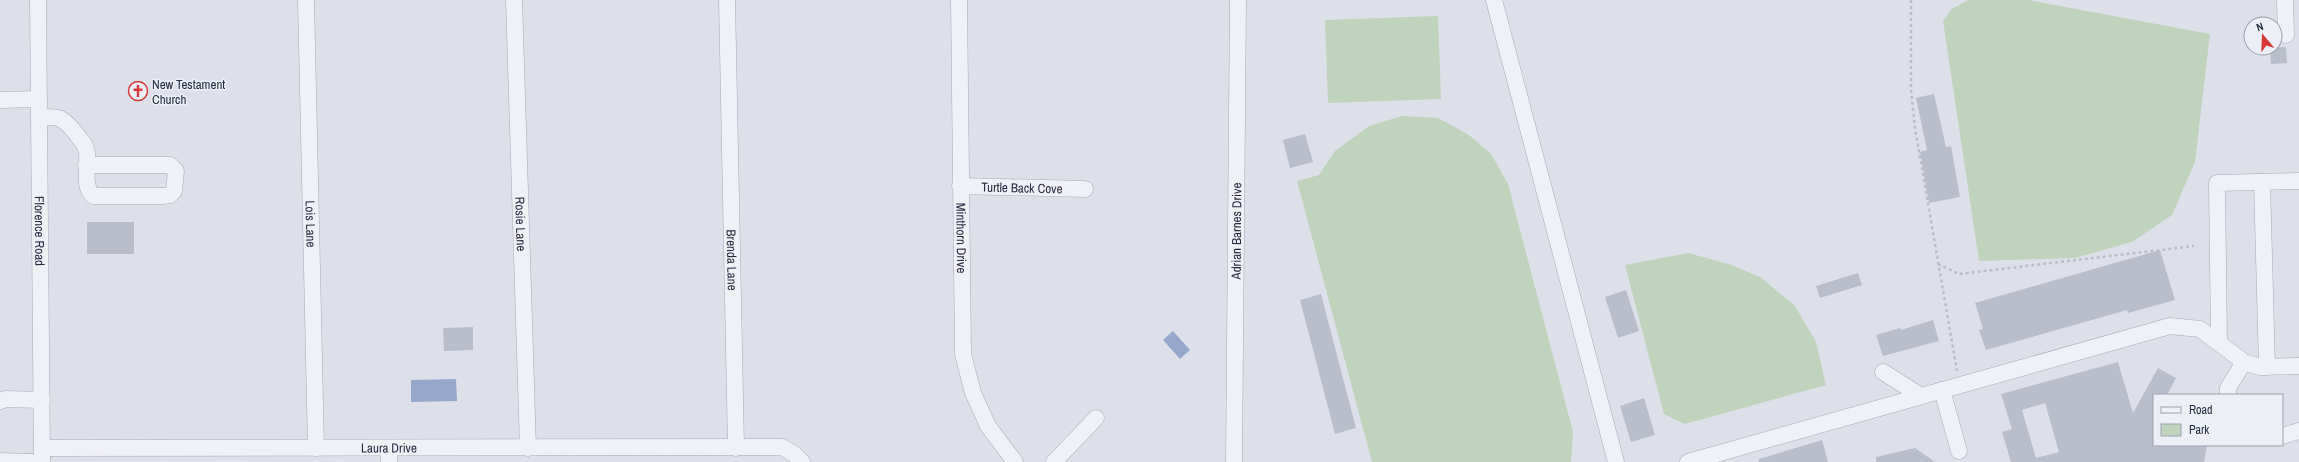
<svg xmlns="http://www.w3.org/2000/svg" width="2299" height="462" viewBox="0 0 2299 462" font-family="'Archivo Narrow',sans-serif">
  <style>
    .green { fill: #c0d3bd }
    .water { fill: #95a7cb }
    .building { fill: #babecb; fill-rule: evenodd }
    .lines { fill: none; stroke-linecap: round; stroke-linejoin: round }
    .minor-casing { stroke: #a6aab6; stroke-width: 17 }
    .path { stroke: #bbbec7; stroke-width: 2.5; stroke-dasharray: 3 3; stroke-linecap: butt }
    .minor { stroke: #f0f1f6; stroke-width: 16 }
    .labels { text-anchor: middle; stroke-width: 3; stroke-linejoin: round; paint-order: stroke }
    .poi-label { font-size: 13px; fill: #252b40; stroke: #eceff6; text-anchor: start }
    .street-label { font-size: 13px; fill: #252b40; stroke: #eceff6 }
  </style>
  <rect width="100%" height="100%" fill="#dde0e8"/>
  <!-- green -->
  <path class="green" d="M1968 0H2028L2210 34 2195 162 2172 215 2132 242 2075 258 1979 261 1943 21 1952 9Z
    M1438 16 1441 99 1328 103 1325 20Z
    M1402 116 1438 118 1469 135 1491 154 1508 184 1573 432 1571 462H1372L1297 181 1319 175 1335 151 1369 126Z
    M1688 253 1729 264 1760 277 1795 306 1816 342 1826 385 1685 424 1664 414 1625 265Z"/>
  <!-- water -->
  <path class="water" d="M1173 331 1190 350 1180 359 1163 340Z
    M456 379 457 401 411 402V380Z"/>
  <!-- building -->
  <path class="building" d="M2286 47 2287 63 2271 64 2270 48Z
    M1934 94 1946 147 1951 146 1960 197 1929 203 1920 152 1927 150 1916 98Z
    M1305 134 1313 162 1290 168 1283 140Z
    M87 222H134V254H87Z
    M2160 250 2175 300 2128 313 2127 310 1986 350 1979 330 1983 329 1975 303Z
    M1858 273 1862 285 1820 298 1816 286Z
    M1626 290 1639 331 1618 338 1605 297Z
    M1321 294 1356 428 1335 434 1300 300Z
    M1933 320 1939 341 1883 356 1876 335 1900 328 1901 330Z
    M473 327V350L444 351 443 328Z
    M2118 362 2133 413 2158 368 2176 378 2167 395H2154V445H2207L2204 462H2011L2002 432 2012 429 2001 394ZM2045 403 2059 452 2036 458 2022 410Z
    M1644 398 1655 435 1631 442 1620 406Z
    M1822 440 1828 462H1759V459Z
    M1915 448 1935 462H1876V457Z"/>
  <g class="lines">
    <defs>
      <g id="minor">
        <path id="s1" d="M38 0 42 462"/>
        <path id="s2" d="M306 0 316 448"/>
        <path id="s3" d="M514 0 528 448"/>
        <path id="s4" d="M727 0 736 448"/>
        <path id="s5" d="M959 0 963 354 973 393 988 426 1015 462"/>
        <path d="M1494 0 1616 462"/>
        <path d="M2285 0 2286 35"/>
        <path d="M0 100 39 99"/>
        <path d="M40 117C59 117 61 116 74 131 77 136 83 141 85 146 92 161 80 183 93 196H163L170 195 174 191 176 171 170 165H86"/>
        <path d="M2262 182 2267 367"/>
        <path id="s6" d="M960 186 1085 189"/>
        <path d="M2219 343 2217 183 2299 181"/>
        <path d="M1883 372 1921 396"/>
        <path d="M1942 390 1959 451"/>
        <path d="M2228 395V388L2244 362"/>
        <path d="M0 401 5 399 42 400"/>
        <path d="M2282 436 2299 431"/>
        <path id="s7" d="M42 448 782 447 794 454 802 462"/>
        <path d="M0 461 31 462"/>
        <path d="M389 462V448"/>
        <path d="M1054 462 1096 418"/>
        <path id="s8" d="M1234 462 1238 0"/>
        <path d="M1688 462 2170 326 2200 329 2244 362 2260 367 2299 366"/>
      </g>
    </defs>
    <!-- minor casing -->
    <use href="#minor" class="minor-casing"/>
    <!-- path -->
    <path class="path" d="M1911 0V90L1915 128 1957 371
      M1938 264 1959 274 2194 246"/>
    <!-- minor -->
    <use href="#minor" class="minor"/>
  </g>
  <!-- icons -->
  <defs>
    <symbol id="church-ring" viewBox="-11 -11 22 22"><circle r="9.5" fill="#eceff6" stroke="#d73838" stroke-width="1.5"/><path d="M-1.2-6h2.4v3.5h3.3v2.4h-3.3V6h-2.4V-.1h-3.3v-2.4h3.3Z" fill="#d73838"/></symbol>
  </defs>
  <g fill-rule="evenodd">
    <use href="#church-ring" x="127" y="80" width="22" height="22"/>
  </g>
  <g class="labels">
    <!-- poi labels -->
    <g class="poi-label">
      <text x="152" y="89">New Testament<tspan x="152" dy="15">Church</tspan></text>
    </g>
    <!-- street labels -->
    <g class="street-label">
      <text dy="5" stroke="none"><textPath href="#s6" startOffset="62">Turtle Back Cove</textPath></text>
      <text dy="5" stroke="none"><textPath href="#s2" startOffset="224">Lois Lane</textPath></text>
      <text dy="5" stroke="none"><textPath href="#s3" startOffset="224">Rosie Lane</textPath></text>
      <text dy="5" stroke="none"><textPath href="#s1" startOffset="231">Florence Road</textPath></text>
      <text dy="5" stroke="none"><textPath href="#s8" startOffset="231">Adrian Barnes Drive</textPath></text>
      <text dy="5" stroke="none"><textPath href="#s5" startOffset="238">Minthorn Drive</textPath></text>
      <text dy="5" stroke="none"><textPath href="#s4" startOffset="260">Brenda Lane</textPath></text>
      <text dy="5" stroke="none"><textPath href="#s7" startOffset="347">Laura Drive</textPath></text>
    </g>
  </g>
  <!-- legend -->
  <rect x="2153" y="394" width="130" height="52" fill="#eceff6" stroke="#9ca1ad"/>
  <rect x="2161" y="407" width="20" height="6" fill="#f0f1f6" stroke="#9ca1ad"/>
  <text x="2189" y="414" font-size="12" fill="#252b40">Road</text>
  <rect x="2161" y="424" width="20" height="12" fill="#c0d3bd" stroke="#9ca1ad"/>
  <text x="2189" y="434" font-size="12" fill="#252b40">Park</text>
  <!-- north arrow -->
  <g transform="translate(2263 36) rotate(341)"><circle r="19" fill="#eceff6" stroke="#9ca1ad"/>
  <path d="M0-3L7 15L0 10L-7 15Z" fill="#d73838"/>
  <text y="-6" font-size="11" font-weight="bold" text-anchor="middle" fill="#252b40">N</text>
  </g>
</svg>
